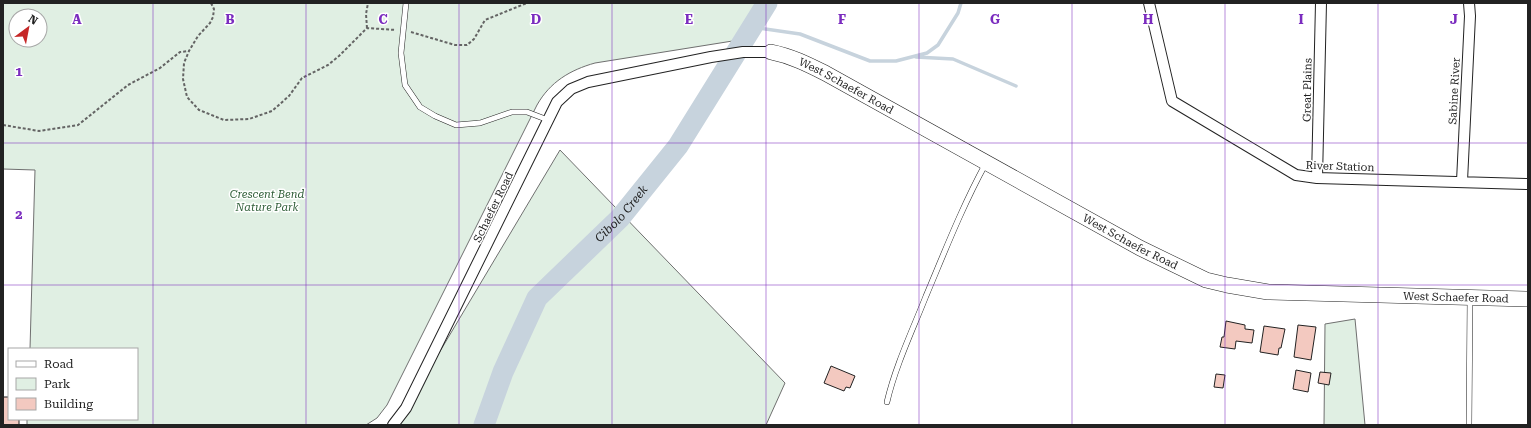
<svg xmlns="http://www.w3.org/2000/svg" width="1531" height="428" viewBox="0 0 1531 428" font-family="'Roboto Serif',serif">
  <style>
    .green { fill: #e0efe3; stroke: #6f6f6f; fill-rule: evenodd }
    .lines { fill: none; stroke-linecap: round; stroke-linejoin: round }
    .stream { stroke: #c7d3dd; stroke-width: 3.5 }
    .river { stroke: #c7d3dd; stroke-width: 21 }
    .building { fill: #f3c9c0; stroke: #222 }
    .lane-casing { stroke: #222; stroke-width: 6 }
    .street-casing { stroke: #222; stroke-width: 12 }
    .secondary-casing { stroke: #222; stroke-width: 16 }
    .path { stroke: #646464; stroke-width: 2; stroke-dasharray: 3 2; stroke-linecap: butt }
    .lane { stroke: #fff; stroke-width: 5 }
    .street { stroke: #fff; stroke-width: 10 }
    .secondary { stroke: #fff; stroke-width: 15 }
    .grid { fill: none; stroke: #7b2cbf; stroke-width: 1; stroke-opacity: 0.55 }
    .labels { text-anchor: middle; stroke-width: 3; stroke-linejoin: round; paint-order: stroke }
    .street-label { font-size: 11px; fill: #222; stroke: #fff }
    .park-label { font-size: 11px; font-style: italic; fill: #2f5e38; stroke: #fff }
    .water-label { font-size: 12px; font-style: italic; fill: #222; stroke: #fff }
    .grid-label { font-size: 13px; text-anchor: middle; font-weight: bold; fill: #7b2cbf; stroke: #fff; stroke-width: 3; stroke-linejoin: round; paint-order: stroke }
  </style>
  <rect width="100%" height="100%" fill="#fff"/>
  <!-- green -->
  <path class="green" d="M3 3H767L745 39 595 63C570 70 550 82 537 105L387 405 377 418 366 425H27V419H137V349H30L35 170 3 169ZM16 16H40V40H16Z
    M560 150 785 383 766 425H396Z
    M1355 319 1365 425H1324L1325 324Z"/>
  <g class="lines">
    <!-- stream -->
    <path class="stream" d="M752 27 800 34 870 61H896L927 53 938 45 958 13 961 3
      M916 57 953 59 1016 86"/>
    <!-- river -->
    <path class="river" id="s1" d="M484 425 503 372 537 298 620 218 678 146 767 3"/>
  </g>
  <!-- building -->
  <path class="building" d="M1226 321 1245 325V329L1254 330 1252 343 1236 341 1235 349 1220 347 1222 337H1224Z
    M1298 325 1316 327 1311 360 1294 357Z
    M1264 326 1285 329 1281 348H1279L1278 355 1260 352Z
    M831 366 855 376 850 388 846 387 844 391 824 383Z
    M1296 370 1311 373 1308 392 1293 389Z
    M1320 372 1331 373 1329 385 1318 383Z
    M1216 374 1225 375 1223 388 1214 387Z
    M3 397H9V419H19V425H3Z"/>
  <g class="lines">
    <defs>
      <path id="lane" d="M406 3 401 53 405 85 420 107 435 116 456 125 480 123 512 112H527L548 120
        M887 402C895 367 913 329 926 296 945 251 962 207 986 163
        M1469 425 1470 298"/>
      <path id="street" d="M1149 3 1172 101 1296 175 1317 178 1528 184
        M1317 178 1321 3
        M1462 181 1470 16 1469 3
        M393 425 406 408 557 102 571 89 588 82 711 57 743 52H771"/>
      <g id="secondary">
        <path id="s2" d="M771 52C791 56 807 64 825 73L1140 248 1206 280 1227 285 1268 292 1528 299"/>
      </g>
    </defs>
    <!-- lane casing -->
    <use href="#lane" class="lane-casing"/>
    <!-- street casing -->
    <use href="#street" class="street-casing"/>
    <!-- secondary casing -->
    <use href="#secondary" class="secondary-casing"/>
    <!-- path -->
    <path class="path" d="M211 3 214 9 213 17 210 23 198 36 189 51 184 63 183 79 187 97 199 110 224 120 249 119 272 111 289 96 302 78 328 65 339 56 367 28 396 30
      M367 28 366 14 368 3
      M411 32 455 45H467L474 39 485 20 527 3
      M3 125 39 131 78 125 128 85 160 68 180 52 189 51"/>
    <!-- lane -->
    <use href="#lane" class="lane"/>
    <!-- street -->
    <use href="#street" class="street"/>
    <!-- secondary -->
    <use href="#secondary" class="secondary"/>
  </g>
  <!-- grid -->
  <path class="grid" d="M153 3V425M306 3V425M459 3V425M612 3V425M766 3V425M919 3V425M1072 3V425M1225 3V425M1378 3V425M3 143H1528M3 285H1528"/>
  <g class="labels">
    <!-- street labels -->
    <g class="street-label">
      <text dy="4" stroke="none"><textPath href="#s2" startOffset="83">West Schaefer Road</textPath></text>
      <text transform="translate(1307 90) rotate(-89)" y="4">Great Plains</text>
      <text transform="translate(1454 91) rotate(-87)" y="4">Sabine River</text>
      <text transform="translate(1340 166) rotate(2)" y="4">River Station</text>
      <text transform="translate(493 207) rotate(-64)" y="4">Schaefer Road</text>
      <text dy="4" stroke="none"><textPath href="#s2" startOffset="407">West Schaefer Road</textPath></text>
      <text dy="4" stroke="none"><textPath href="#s2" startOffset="743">West Schaefer Road</textPath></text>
    </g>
    <!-- park labels -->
    <g class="park-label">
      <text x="267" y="198">Crescent Bend<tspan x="267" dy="13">Nature Park</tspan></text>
    </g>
    <!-- water labels -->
    <g class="water-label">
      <text dy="4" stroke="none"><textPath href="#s1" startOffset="257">Cibolo Creek</textPath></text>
    </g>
  </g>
  <g class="grid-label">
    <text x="77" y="24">A</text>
    <text x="230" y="24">B</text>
    <text x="383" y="24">C</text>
    <text x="536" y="24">D</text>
    <text x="689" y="24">E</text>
    <text x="842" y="24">F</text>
    <text x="995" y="24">G</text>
    <text x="1148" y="24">H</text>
    <text x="1301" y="24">I</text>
    <text x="1454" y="24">J</text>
    <text x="19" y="76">1</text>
    <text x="19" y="219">2</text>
  </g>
  <!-- border -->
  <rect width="1531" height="428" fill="none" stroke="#222222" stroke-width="8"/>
  <!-- legend -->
  <rect x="8" y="348" width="130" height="72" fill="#ffffff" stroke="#a7a7a7"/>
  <rect x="16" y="361" width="20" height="6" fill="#ffffff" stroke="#a7a7a7"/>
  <text x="44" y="368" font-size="12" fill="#222222">Road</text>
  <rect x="16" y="378" width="20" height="12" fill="#e0efe3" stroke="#a7a7a7"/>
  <text x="44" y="388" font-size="12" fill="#222222">Park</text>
  <rect x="16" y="398" width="20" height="12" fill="#f3c9c0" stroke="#a7a7a7"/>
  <text x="44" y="408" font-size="12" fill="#222222">Building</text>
  <!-- north arrow -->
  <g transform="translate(28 28) rotate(32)"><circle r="19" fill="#ffffff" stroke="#a7a7a7"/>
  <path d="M0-3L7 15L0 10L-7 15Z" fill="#c62828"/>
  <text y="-6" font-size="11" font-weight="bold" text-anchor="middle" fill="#222222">N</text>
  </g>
</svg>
